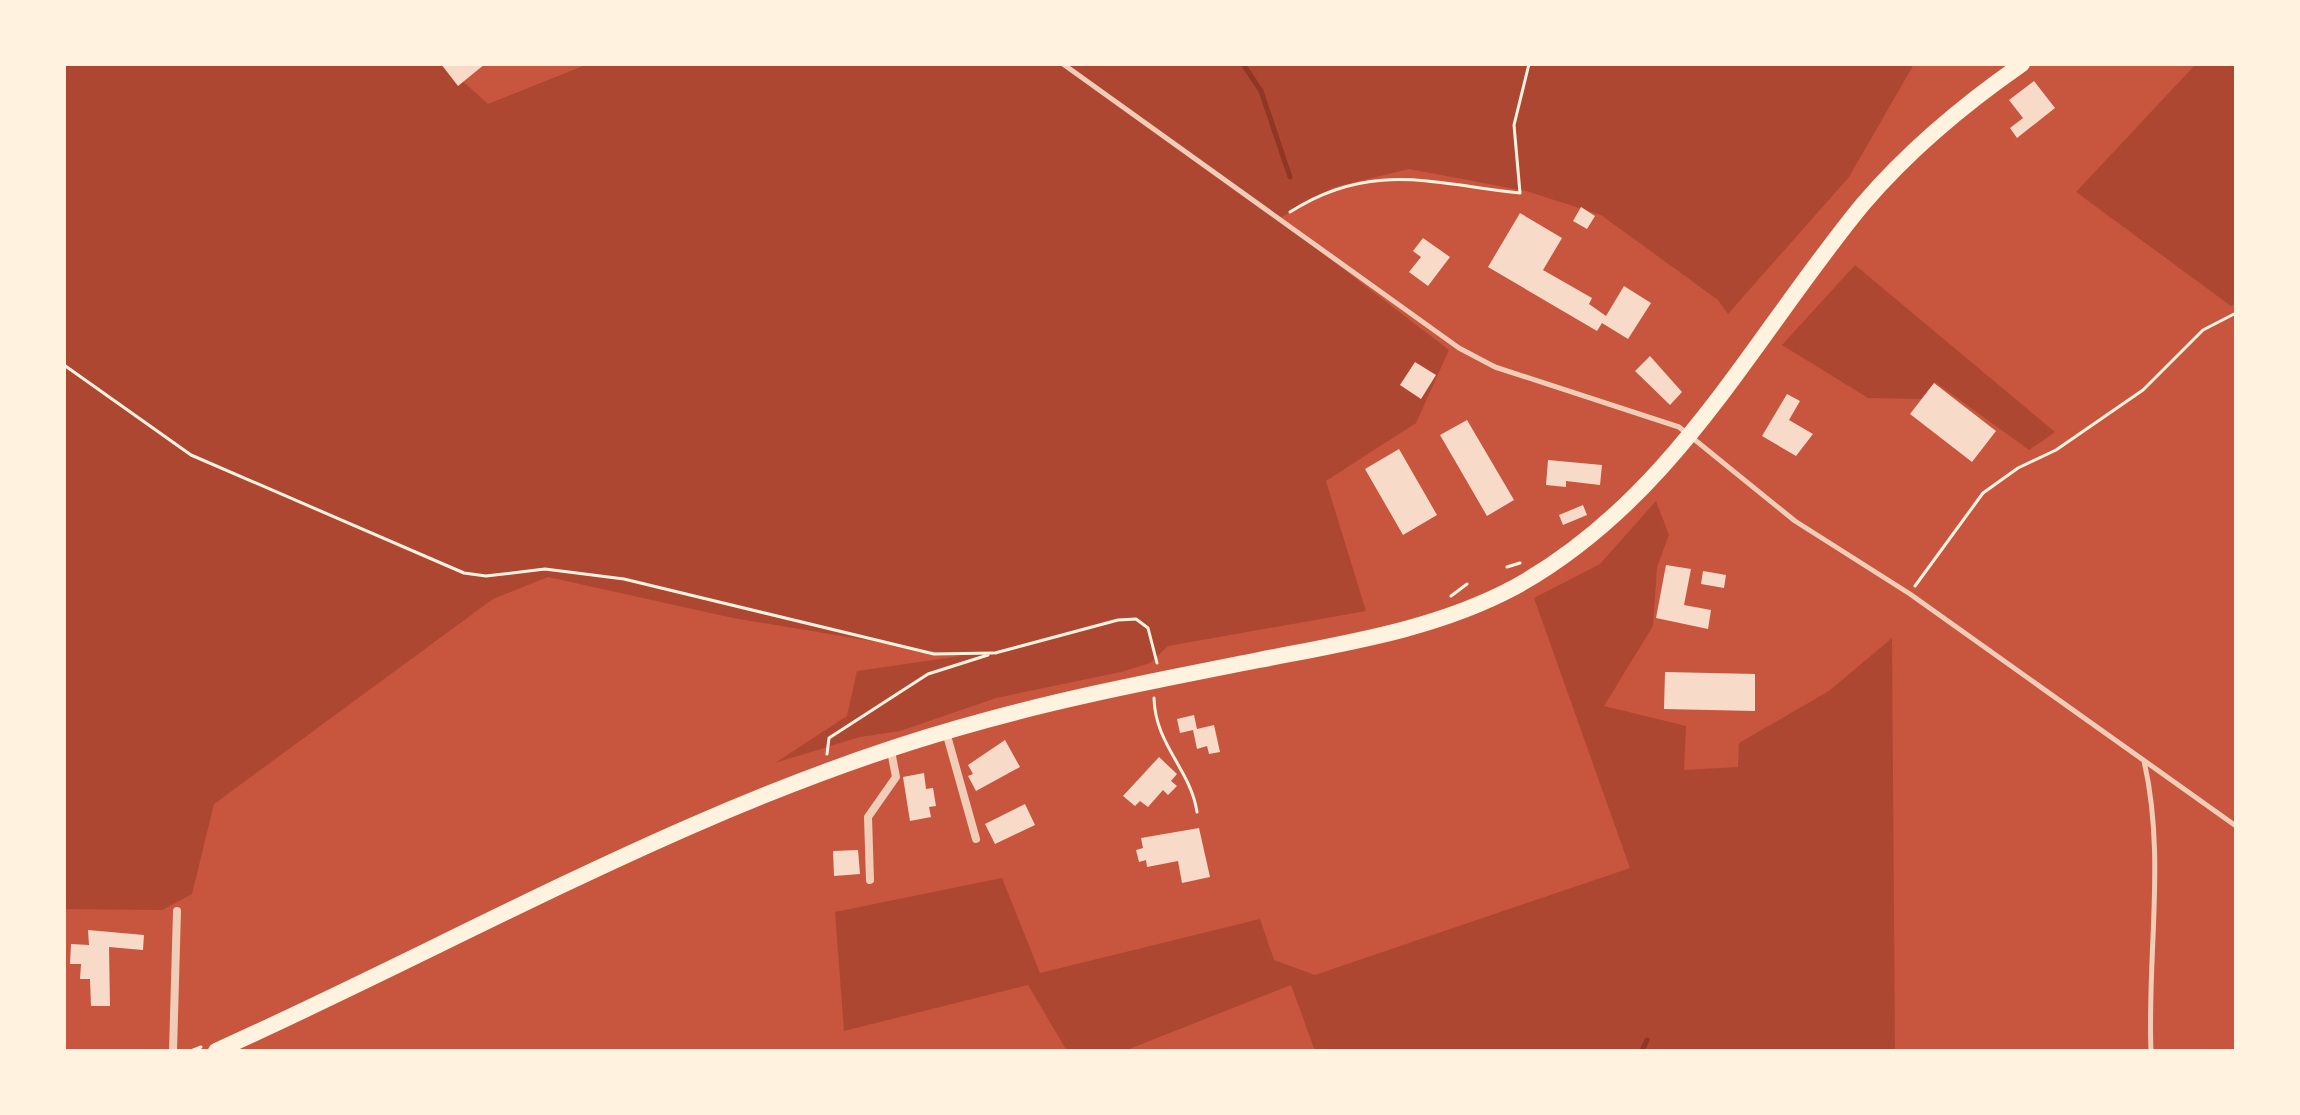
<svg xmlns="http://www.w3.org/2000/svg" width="2300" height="1115" viewBox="0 0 2300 1115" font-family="'IBM Plex Sans',sans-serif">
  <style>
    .green { fill: #ae4732 }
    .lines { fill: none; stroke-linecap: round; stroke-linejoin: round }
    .stream { stroke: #8f3625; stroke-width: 5 }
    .building { fill: #f7dbc8 }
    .path { stroke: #fff3e0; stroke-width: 3 }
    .service { stroke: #f1ccb7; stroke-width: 5 }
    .minor { stroke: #f1ccb7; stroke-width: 8 }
    .secondary { stroke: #fff3e0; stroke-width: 16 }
  </style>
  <rect width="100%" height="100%" fill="#c8553d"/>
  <!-- green -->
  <path class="green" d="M64 64H444L488 104 588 64H1914L1849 177 1728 314 1718 300 1601 215 1526 191 1409 169 1335 187 1278 219 1449 350 1416 423 1326 481 1366 611 1168 646 1150 663 1121 672 996 698 900 731 860 737 775 763 847 716 857 671 961 656 733 618 548 577 493 599 214 804 192 894 162 910 64 909Z
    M2196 64H2236V303L2231 306 2076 192Z
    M1855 265 2055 432 2029 450 1935 382 1922 399 1868 398 1782 345Z
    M1656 501 1669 535 1657 567 1653 626 1604 706 1686 726 1684 770 1738 767 1739 743 1829 691 1892 638 1895 1051H1315L1291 985 1124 1051H1067L1028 985 844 1031 835 912 1002 878 1040 973 1260 919 1274 960 1315 975 1630 868 1534 598 1600 564Z"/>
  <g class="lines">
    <!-- stream -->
    <path class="stream" d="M1243 64 1261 91 1290 177
      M1642 1051 1647 1040"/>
  </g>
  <!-- building -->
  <path class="building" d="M441 64H485L458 86Z
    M2034 81 2055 108 2017 138 2010 128 2023 118 2009 100Z
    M1581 207 1595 216 1587 229 1573 221Z
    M1520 213 1562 238 1543 270 1592 298 1589 304 1606 316 1624 286 1651 303 1628 339 1602 323 1597 331 1488 267Z
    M1423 238 1450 257 1428 286 1409 272 1421 257 1413 251Z
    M1650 356 1682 392 1670 405 1635 371Z
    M1415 362 1436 375 1421 399 1400 385Z
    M1934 383 1996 431 1972 462 1910 414Z
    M1787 394 1800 401 1789 420 1813 434 1796 456 1762 436Z
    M1467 420 1514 500 1487 516 1440 435Z
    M1399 449 1437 515 1403 535 1365 469Z
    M1548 460 1602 465 1600 485 1566 481V487L1546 485Z
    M1583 505 1587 515 1563 525 1559 515Z
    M1666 565 1691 569 1684 605 1711 610 1708 629 1656 618Z
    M1703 571 1726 575 1724 588 1701 584Z
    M1665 672 1755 674V711L1664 709Z
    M1194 715 1197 729 1214 725 1220 752 1209 754 1207 746 1197 749 1193 730 1180 733 1177 719Z
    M1005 740 1020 767 976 791 968 776 973 774 968 765Z
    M1159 757 1177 774 1171 781 1177 786 1168 795 1163 790 1148 807 1140 801 1135 806 1123 796Z
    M924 773 926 789 933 788 936 806 929 807 931 817 910 821 903 777Z
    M1025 804 1035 825 995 844 985 824Z
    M1199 828 1210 877 1182 883 1178 861 1147 867 1146 860 1139 862 1136 850 1143 848 1141 838Z
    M858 850 860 874 834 876 833 851Z
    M88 930 144 935 143 950 109 947 110 1006H91L90 979H80L81 964H70L71 944 89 945Z"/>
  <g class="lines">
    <!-- path -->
    <path class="path" d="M1290 212C1371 160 1434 184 1520 193L1514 125 1529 64
      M64 365 191 455 464 573 486 576 545 569 624 579 934 654 993 653
      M1507 567 1520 563
      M1915 586 1983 493 2018 468 2056 450 2143 390 2203 330 2236 313
      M1451 596 1467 584
      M995 653 1118 620 1136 619 1148 628 1157 663
      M1154 698C1155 745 1191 770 1197 812
      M827 754 829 738 928 674 988 655
      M191 1051 201 1047"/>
    <!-- service -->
    <path class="service" d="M1063 64 1459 348 1495 367 1679 427 1795 521 1910 594 2236 826
      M2144 761C2166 856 2147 954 2151 1051"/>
    <!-- minor -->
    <path class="minor" d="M946 732 976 839
      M870 880 868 817 896 777 891 751
      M173 1051 177 911"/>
    <!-- secondary -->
    <path class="secondary" d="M216 1051C461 941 698 802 958 728 1057 699 1158 680 1259 660 1346 643 1437 629 1515 587 1674 499 1751 340 1863 204 1910 149 1963 105 2022 64"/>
  </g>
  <!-- border -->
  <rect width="2300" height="1115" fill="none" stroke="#fff3e0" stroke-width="132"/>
</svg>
